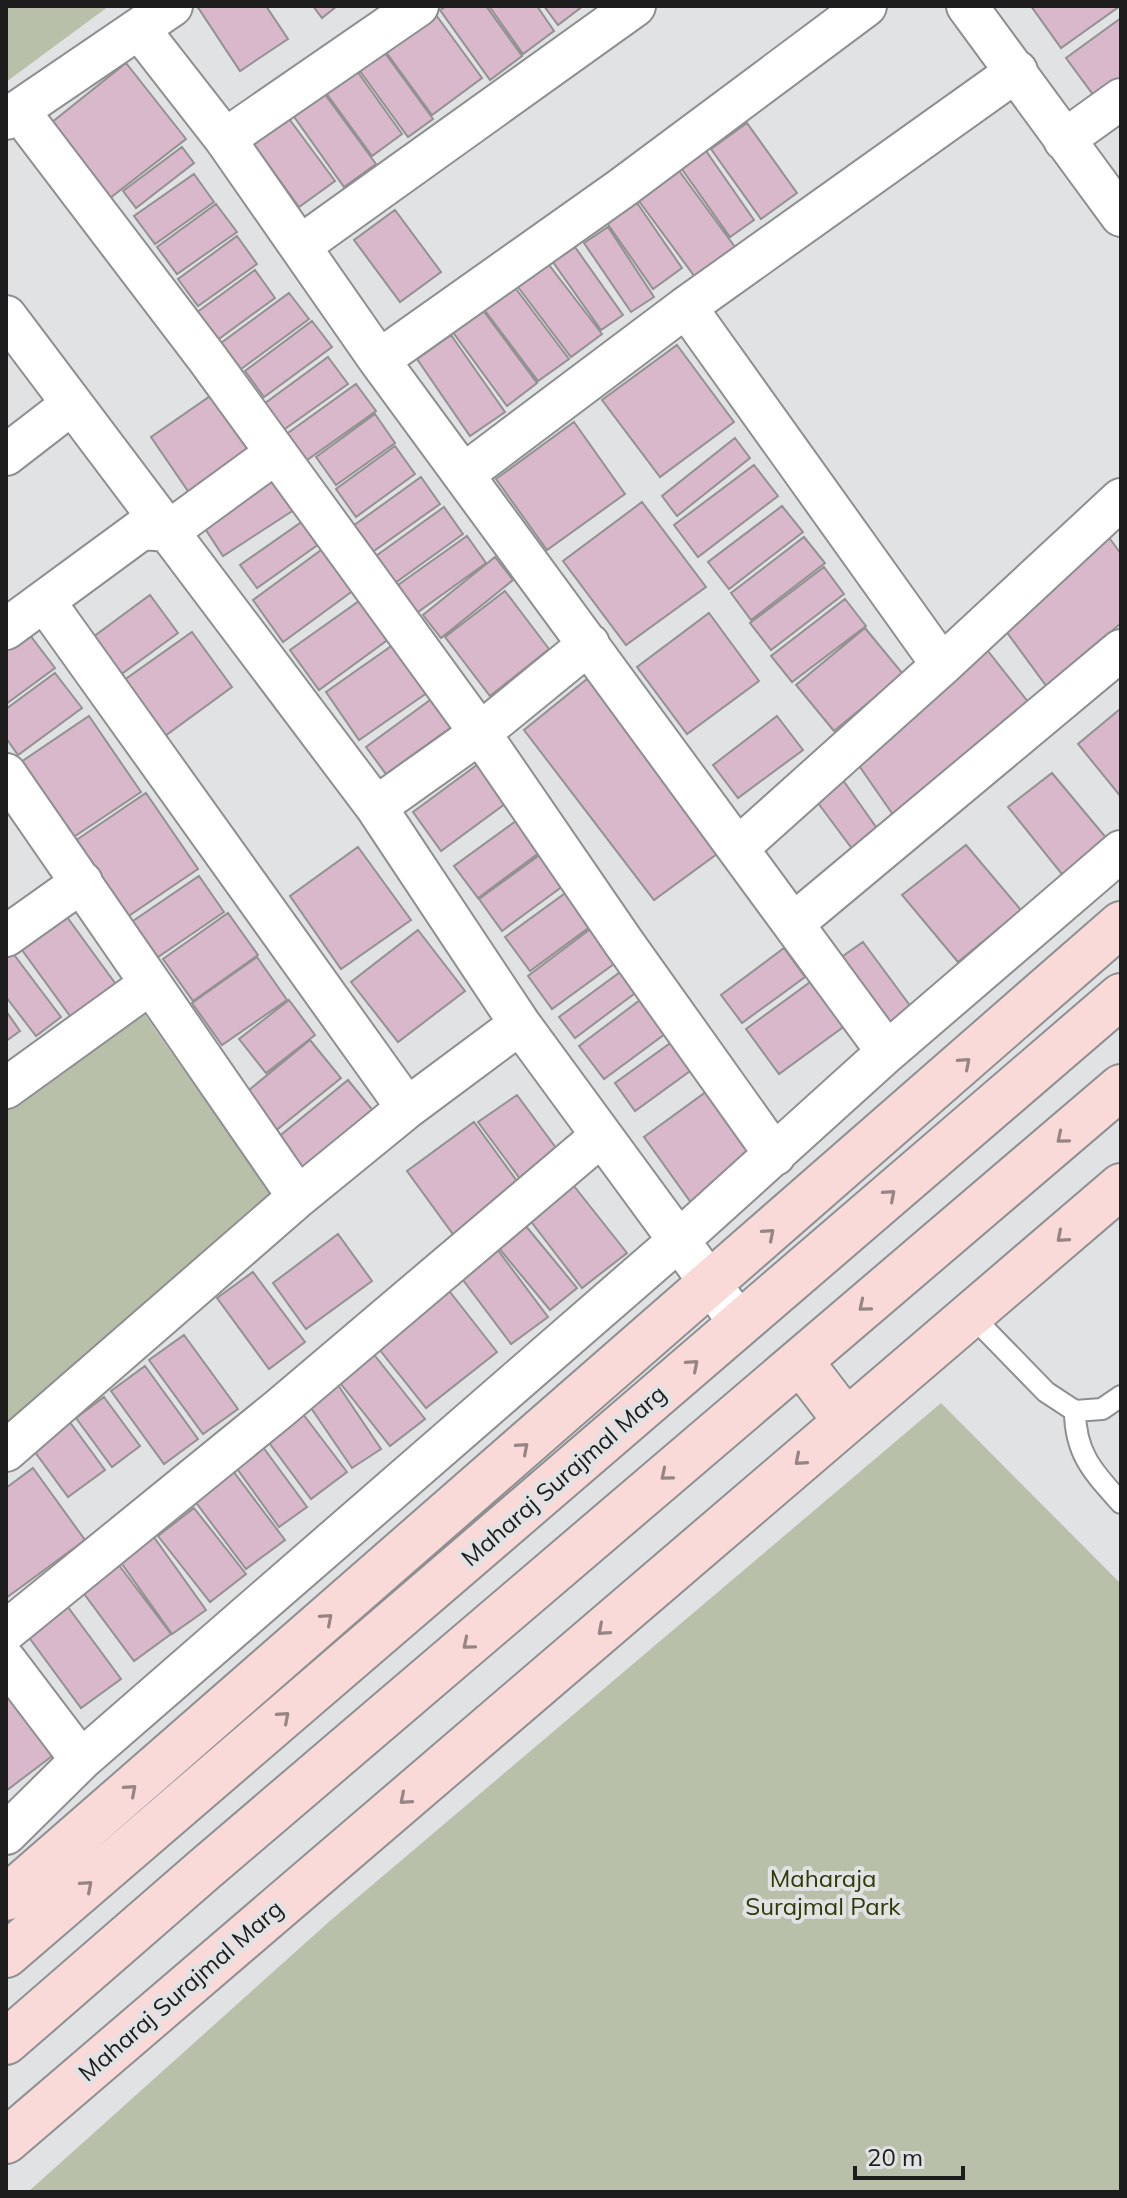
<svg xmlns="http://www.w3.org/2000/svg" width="1127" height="2198" viewBox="0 0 1127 2198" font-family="Mulish,sans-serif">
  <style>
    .green { fill: #b8c0aa }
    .building { fill: #dab8cb; stroke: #939192; stroke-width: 2 }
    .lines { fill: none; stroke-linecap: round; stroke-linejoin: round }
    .lane-casing { stroke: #8e8f91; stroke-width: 24 }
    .street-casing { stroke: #8e8f91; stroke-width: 44 }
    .secondary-casing { stroke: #8e8f91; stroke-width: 48 }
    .lane { stroke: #fff; stroke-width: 20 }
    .street { stroke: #fff; stroke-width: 40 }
    .secondary { stroke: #f9dad8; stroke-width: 44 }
    .oneway { stroke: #968584 }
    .labels { text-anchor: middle; stroke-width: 8; stroke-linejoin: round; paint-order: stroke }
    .street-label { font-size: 24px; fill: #1d1d1e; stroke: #e1e2e4 }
    .park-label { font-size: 24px; fill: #2d3c06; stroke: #e1e2e4 }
  </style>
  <rect width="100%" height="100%" fill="#e1e2e4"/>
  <!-- green -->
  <path class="green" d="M6 6H109L6 82Z
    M136 1002 270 1194 6 1425V1103Z
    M941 1403 1121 1584V2192H28L331 1920Z"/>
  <!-- building -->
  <path class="building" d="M197 6H266L288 39 240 71Z
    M313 6H337L322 18Z
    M447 6H486L522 56 490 80 440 10Z
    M489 6H537L554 31 523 54Z
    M544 6H583L558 25Z
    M1031 6H1120L1061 48Z
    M436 15 482 78 432 115 386 52Z
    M1121 18V89L1100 104 1066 58Z
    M382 49 433 119 408 137 357 67Z
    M126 63 186 139 110 198 51 123Z
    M352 64 402 134 372 156 321 86Z
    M321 89 376 164 344 187 290 111Z
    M287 116 335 181 299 207 252 142Z
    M747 123 797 193 761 219 711 149Z
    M182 147 194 163 136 208 123 191Z
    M704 148 754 220 730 237 679 165Z
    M677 168 735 247 695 277 636 197Z
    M194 174 214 202 155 244 134 216Z
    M635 200 682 268 653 289 605 220Z
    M216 204 237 232 177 274 157 247Z
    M395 210 441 272 400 302 354 240Z
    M608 227 654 297 631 312 584 243Z
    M237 236 257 264 198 306 178 279Z
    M575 247 623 315 601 330 553 262Z
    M546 261 602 334 571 357 515 283Z
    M255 270 275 298 216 341 196 313Z
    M513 285 569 359 538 381 483 308Z
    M289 293 309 319 241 369 221 343Z
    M482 309 537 383 507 406 452 331Z
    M312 321 332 347 264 397 245 371Z
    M451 335 505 412 470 436 417 359Z
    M677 345 734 422 660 477 602 400Z
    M328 357 348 384 272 438 253 412Z
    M356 384 376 411 300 465 281 438Z
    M219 390 259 447 190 494 151 437Z
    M375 414 395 443 336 485 316 457Z
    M574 422 625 494 547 550 496 479Z
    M735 438 750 458 677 516 662 496Z
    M395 446 415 474 356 517 336 489Z
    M754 465 778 496 698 557 674 525Z
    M276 475 297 508 223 556 202 524Z
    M421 477 440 504 364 558 346 531Z
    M642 502 706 587 626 645 563 561Z
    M782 506 803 532 729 589 708 562Z
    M444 507 463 534 388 588 369 561Z
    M303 521 319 544 257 588 240 565Z
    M1105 532 1121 554V623L1047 687 1000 623Z
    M467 536 486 563 411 617 391 590Z
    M804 537 825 563 751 620 731 593Z
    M328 545 358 587 283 642 253 600Z
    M495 557 513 580 441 638 423 615Z
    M824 567 844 594 771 650 750 623Z
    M505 591 549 649 490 696 445 637Z
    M369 594 397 633 319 690 290 650Z
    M150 595 178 633 116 678 89 640Z
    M845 599 866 626 792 682 771 656Z
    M709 613 759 681 687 734 637 667Z
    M23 626 55 668 6 704V638Z
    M865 628 903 674 834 731 796 685Z
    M192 632 232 687 154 744 113 688Z
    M400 640 434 688 359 740 326 692Z
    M984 646 1029 703 896 819 853 757Z
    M55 673 82 708 18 755 6 738V709Z
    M592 675 721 851 654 900 524 730Z
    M437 695 457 723 386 774 366 747Z
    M1120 709 1121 710V797L1078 744Z
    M89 716 141 792 69 840 18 764Z
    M777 716 803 750 738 798 713 765Z
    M489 756 517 795 441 851 413 812Z
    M1052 773 1113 846 1065 878 1008 807Z
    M840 776 881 834 856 854 815 799Z
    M146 793 198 869 127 917 75 841Z
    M524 815 547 847 478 898 454 866Z
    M966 845 1021 910 958 962 902 895Z
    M358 847 411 920 341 969 290 896Z
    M548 849 571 880 502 931 479 899Z
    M199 876 224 912 155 959 130 923Z
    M571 889 595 923 530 971 505 937Z
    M228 913 258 955 193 1001 163 959Z
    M67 917 123 994 78 1027 22 950Z
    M593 927 618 961 552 1009 528 976Z
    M418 930 465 991 398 1042 351 982Z
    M863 942 914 1011 883 1033 833 963Z
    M784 948 805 977 742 1023 721 995Z
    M12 952 61 1017 36 1036 6 997V957Z
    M257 957 287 1000 222 1045 192 1003Z
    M623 970 638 991 575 1038 559 1017Z
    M813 980 846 1025 779 1074 746 1029Z
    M644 997 669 1031 604 1079 579 1046Z
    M289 1000 315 1035 266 1073 239 1039Z
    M6 1011 20 1031 6 1041Z
    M676 1039 697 1066 635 1111 615 1083Z
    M310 1040 341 1078 269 1136 238 1099Z
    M348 1080 379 1118 306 1177 276 1139Z
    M710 1089 758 1156 692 1204 644 1137Z
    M517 1095 559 1152 521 1180 478 1122Z
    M474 1122 522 1188 455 1237 407 1171Z
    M570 1181 627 1253 582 1288 526 1215Z
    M520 1219 577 1288 550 1310 493 1241Z
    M338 1234 372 1281 306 1329 273 1283Z
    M491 1241 548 1317 511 1344 454 1268Z
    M253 1272 305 1342 269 1369 217 1298Z
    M443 1283 497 1352 426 1408 371 1339Z
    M184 1335 238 1409 203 1434 149 1360Z
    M372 1352 425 1419 390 1446 337 1379Z
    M145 1366 198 1439 164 1464 111 1391Z
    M338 1385 381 1449 352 1468 309 1405Z
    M104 1397 140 1446 112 1467 76 1418Z
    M303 1414 347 1472 311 1499 267 1440Z
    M69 1421 105 1470 68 1497 32 1448Z
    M257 1439 307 1507 279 1527 230 1459Z
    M230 1467 285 1540 246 1569 191 1496Z
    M33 1468 85 1540 6 1598V1488Z
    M194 1508 246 1574 210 1602 158 1536Z
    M151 1533 206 1610 172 1634 117 1557Z
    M115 1560 171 1634 134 1661 79 1587Z
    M65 1603 121 1679 81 1708 25 1632Z
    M6 1679 60 1750 6 1791Z"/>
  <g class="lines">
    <defs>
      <path id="lane" d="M971 1315 1046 1392 1075 1411 1102 1409 1121 1396
        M1075 1411C1075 1454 1094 1473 1121 1503"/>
      <path id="street" d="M967 6 1121 216
        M140 30 225 139 379 360 887 1052
        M19 111 207 358 480 733 624 943 775 1155
        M6 119 172 6
        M225 139 418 6
        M1064 140 1121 99
        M300 246 635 6
        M686 307 942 665
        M6 316 376 807 520 1024 740 1324
        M379 360 622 188 866 6
        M6 455 72 404
        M464 474 686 307 1017 71
        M45 602 407 1108
        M6 629 142 529 169 531 276 453
        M6 774 298 1197
        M376 807 480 733 589 644
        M739 847 942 665 1121 499
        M794 923 1121 650
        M6 936 82 882
        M6 1088 150 984
        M6 1451 298 1197 407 1108 520 1024
        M6 1631 279 1409 601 1136
        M6 1661 81 1760
        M6 1834 81 1760 678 1241 887 1052 1121 851"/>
      <path id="secondary" d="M800 1361 846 1421
        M6 1898 1121 924
        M6 1955 1121 996
        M6 2042 206 1868 1121 1087
        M6 2141 1121 1186"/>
    </defs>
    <!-- lane casing -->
    <use href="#lane" class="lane-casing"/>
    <!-- street casing -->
    <use href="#street" class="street-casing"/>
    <!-- secondary casing -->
    <use href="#secondary" class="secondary-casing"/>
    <!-- lane -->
    <use href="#lane" class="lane"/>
    <!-- street -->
    <use href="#street" class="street"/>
    <!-- secondary -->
    <use href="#secondary" class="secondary"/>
  </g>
  <!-- one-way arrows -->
  <defs><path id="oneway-chevron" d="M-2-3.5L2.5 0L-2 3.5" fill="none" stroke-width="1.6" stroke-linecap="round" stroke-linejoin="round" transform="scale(2)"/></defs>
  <g class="oneway">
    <use href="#oneway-chevron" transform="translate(965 1063) rotate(-41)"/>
    <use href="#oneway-chevron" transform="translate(1062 1138) rotate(140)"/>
    <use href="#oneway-chevron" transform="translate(890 1195) rotate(-41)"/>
    <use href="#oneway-chevron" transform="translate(769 1234) rotate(-41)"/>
    <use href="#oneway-chevron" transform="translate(1062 1237) rotate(139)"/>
    <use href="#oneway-chevron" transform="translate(864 1306) rotate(140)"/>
    <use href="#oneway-chevron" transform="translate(693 1365) rotate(-41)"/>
    <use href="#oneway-chevron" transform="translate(523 1448) rotate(-41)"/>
    <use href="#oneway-chevron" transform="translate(800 1460) rotate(139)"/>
    <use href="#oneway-chevron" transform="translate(666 1475) rotate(140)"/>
    <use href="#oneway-chevron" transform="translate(327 1619) rotate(-41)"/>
    <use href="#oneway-chevron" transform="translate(603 1630) rotate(139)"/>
    <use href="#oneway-chevron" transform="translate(468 1644) rotate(140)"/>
    <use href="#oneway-chevron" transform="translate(284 1717) rotate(-41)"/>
    <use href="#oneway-chevron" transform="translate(131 1790) rotate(-41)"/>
    <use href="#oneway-chevron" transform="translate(405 1799) rotate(139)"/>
    <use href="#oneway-chevron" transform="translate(87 1886) rotate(-41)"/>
  </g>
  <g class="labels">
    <!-- street labels -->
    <g class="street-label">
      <text transform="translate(564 1476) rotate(-41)" y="8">Maharaj Surajmal Marg</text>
      <text transform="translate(181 1991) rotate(-41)" y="8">Maharaj Surajmal Marg</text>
    </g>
    <!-- park labels -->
    <g class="park-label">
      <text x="823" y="1887">Maharaja<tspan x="823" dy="28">Surajmal Park</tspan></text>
    </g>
  </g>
  <!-- border -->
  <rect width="1127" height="2198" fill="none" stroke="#1d1d1e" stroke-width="16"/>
  <!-- scale -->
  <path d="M855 2166v12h108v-12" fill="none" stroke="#1d1d1e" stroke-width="4"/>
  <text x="867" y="2166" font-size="24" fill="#1d1d1e" stroke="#e1e2e4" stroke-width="6" paint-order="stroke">20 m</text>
</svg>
